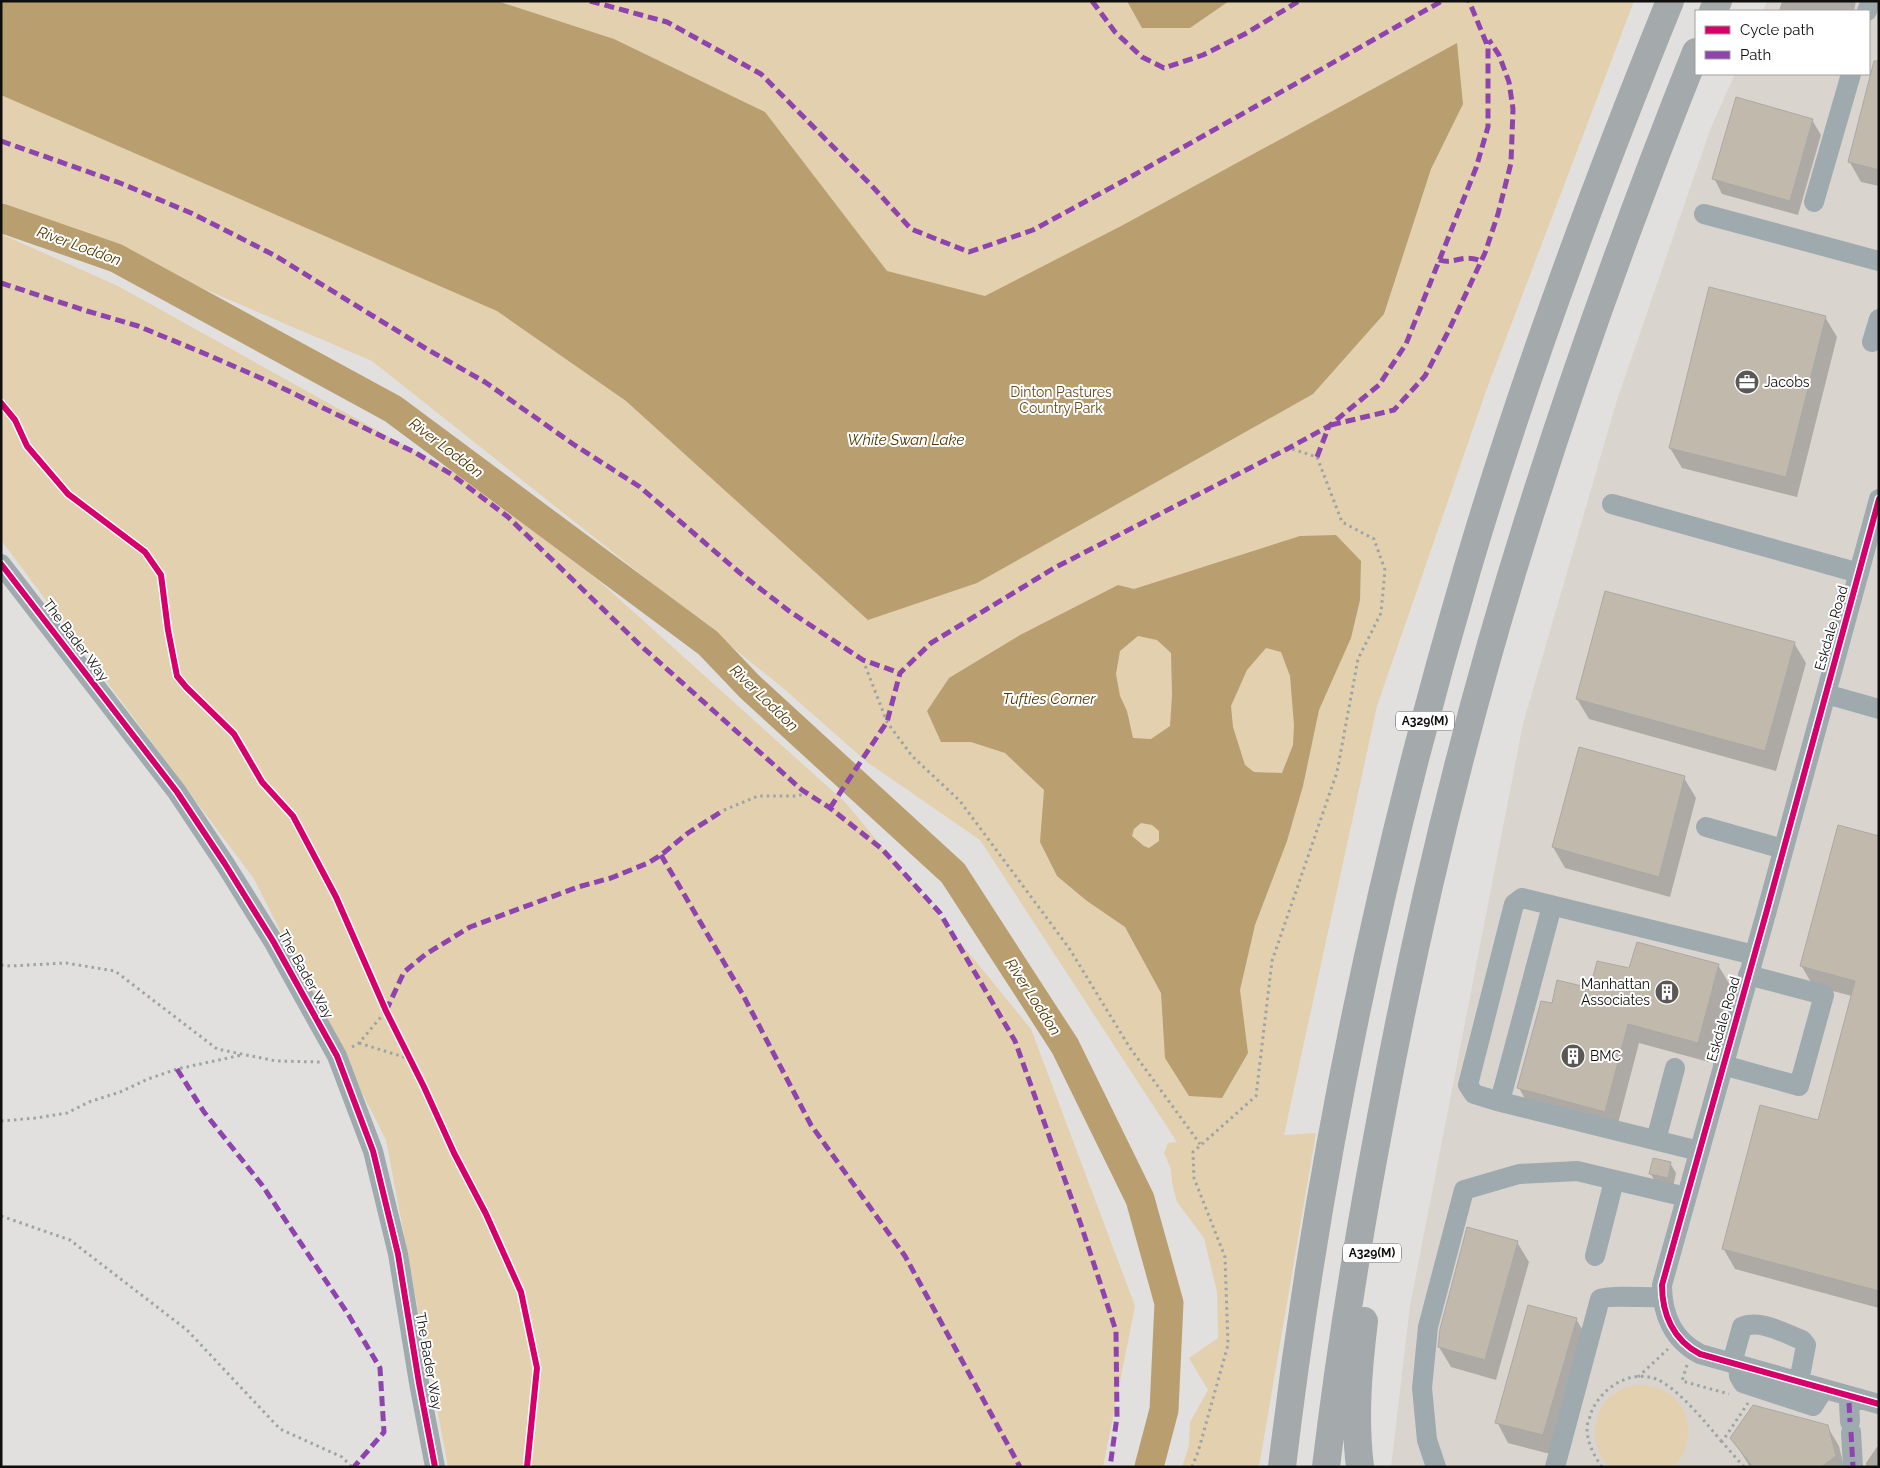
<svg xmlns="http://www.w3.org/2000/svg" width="1880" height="1468" viewBox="0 0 1880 1468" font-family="Raleway,sans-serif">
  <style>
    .built { fill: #d9d4cd }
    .green { fill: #e3d0ae }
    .water { fill: #b99f70; fill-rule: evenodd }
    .shadow { fill: #0003 }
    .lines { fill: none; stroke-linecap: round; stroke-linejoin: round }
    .river { stroke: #b99f70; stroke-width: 29 }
    .building { fill: #c1b9ab; stroke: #aaa9a7 }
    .path { stroke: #9ba4a6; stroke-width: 3; stroke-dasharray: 2.5 4; stroke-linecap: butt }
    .minor { stroke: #9eaaae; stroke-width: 20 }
    .highway { stroke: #a4a9ab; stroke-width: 28 }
    .quiet { stroke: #8e44ad; stroke-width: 5; stroke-dasharray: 10 5; stroke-linecap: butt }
    .cycleway-casing { stroke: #fff; stroke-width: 9 }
    .cycleway { stroke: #d6006c; stroke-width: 6 }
    .labels { text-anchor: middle; stroke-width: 4; stroke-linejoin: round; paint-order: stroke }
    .shield { fill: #fff; stroke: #575656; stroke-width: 1 }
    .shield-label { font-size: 12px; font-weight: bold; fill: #0f0e0d }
    .poi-label { font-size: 14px; fill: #0f0e0d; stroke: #fff; text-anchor: start }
    .park-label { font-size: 14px; fill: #644b18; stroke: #fff }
    .street-label { font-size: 14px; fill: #0f0e0d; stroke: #fff }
    .water-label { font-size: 15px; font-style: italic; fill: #4f3600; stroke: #fff }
  </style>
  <rect width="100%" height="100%" fill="#e2e0de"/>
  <!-- built -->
  <path class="built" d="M1767 1H1879V1467H1391L1410 1306 1523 724 1617 400 1710 130 1735 74H1869V11H1763Z"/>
  <!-- green -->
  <path class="green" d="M1 1H1634L1486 391 1377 706 1284 1135 1316 1133 1259 1467H1182L1189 1446 1190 1422 1208 1390 1189 1358 1218 1338 1217 1292 1204 1238 1177 1202 1172 1183 1171 1169 1164 1153 1168 1143 1177 1142 980 840 867 762 783 688 721 638 372 361 1 202Z
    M1 234 118 286 463 478 598 580 846 803 1031 1029 1135 1306 1103 1467H448L386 1140 254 879 1 540Z
    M1643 1385C1652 1386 1661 1388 1669 1394 1693 1410 1694 1448 1673 1467H1610C1588 1448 1591 1407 1617 1392 1625 1387 1633 1386 1643 1385Z"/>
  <!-- water -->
  <path class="water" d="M1 1H497L614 39 765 112 887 271 985 296 1123 225 1457 43 1463 104 1431 169 1384 314 1313 394 977 583 868 620 626 401 497 311 1 95Z
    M1127 1H1229L1190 28H1142Z
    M1336 535 1361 561 1360 600 1351 638 1319 710 1303 786 1287 841 1255 925 1240 990 1248 1053 1222 1098 1189 1096 1165 1058 1161 993 1125 927 1087 901 1057 876 1040 842 1044 790 1005 753 971 742H941L927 711 949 678 1020 635 1118 585 1134 589 1300 536ZM1138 636 1157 640 1171 653 1172 695 1170 726 1151 739 1133 738 1127 711 1120 696 1116 674 1120 651ZM1266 648 1281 652 1290 676 1294 725 1293 745 1282 773 1254 772 1245 765 1233 727 1231 706 1247 670ZM1141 823 1152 825 1159 831V841L1149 848 1144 846 1132 836 1134 829Z"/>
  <!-- shadow -->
  <path class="shadow" d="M1782 1H1856L1854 11H1779Z
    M1879 86V186L1861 182 1849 161Z
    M1812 120 1821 135 1798 215 1722 194 1714 178Z
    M1825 317 1837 337 1797 497 1682 468 1670 448Z
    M1794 643 1806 663 1776 771 1589 719 1577 699Z
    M1684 778 1696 798 1670 897 1565 868 1553 847Z
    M1879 837V1308L1735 1269 1723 1248 1818 1122 1852 996 1813 986 1801 965Z
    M1718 965 1730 985 1709 1062 1639 1043 1616 1131 1530 1108 1519 1088 1552 1005 1591 989 1630 970Z
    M1670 1163 1676 1173 1673 1188 1656 1184 1651 1174Z
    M1517 1242 1529 1262 1496 1380 1451 1367 1439 1347Z
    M1576 1319 1588 1339 1554 1455 1508 1443 1497 1422Z
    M1827 1426 1839 1446 1844 1467H1750L1732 1438Z
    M1877 1447H1879V1467H1866V1463Z"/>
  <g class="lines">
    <!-- river -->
    <path class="river" d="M1 218 116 258 393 409 708 643 750 687 953 873 1065 1046 1140 1199 1169 1303 1164 1410 1149 1467"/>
  </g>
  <!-- building -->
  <path class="building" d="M1874 61H1879V170L1848 162Z
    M1736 97 1813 119 1790 201 1712 179Z
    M1709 287 1826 316 1786 477 1669 448Z
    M1605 591 1795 642 1765 751 1576 699Z
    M1579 747 1685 776 1659 877 1552 847Z
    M1838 825 1879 836V1291L1722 1249 1760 1105 1818 1120 1855 981 1800 966Z
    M1637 942 1719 964 1698 1043 1628 1024 1605 1112 1517 1088 1541 1001 1552 1003 1557 980 1590 988 1597 961 1629 968Z
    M1653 1158 1671 1162 1668 1178 1649 1174Z
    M1467 1227 1518 1241 1485 1360 1438 1347 1440 1329Z
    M1528 1305 1577 1318 1543 1435 1495 1423Z
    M1753 1405 1828 1425 1836 1456 1821 1467H1753L1730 1438Z"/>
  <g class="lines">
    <!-- path -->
    <path class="path" d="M863 660 887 722 912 756 960 801 1069 948 1130 1048 1200 1144
      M724 810 758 796H795L807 794
      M1 965 10 966 66 963 115 971 217 1049 276 1061 320 1062
      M359 1043 410 1059
      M352 1047 359 1043 386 1011
      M1 1121 36 1118 67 1113 89 1102 120 1092 148 1079 177 1069 242 1055
      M1 1216 70 1240 187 1330 280 1429 342 1457 352 1467
      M1687 1365 1682 1381 1729 1394
      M1638 1377 1668 1349
      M1192 1467 1198 1452 1228 1345 1225 1257 1194 1178 1193 1152 1256 1096 1272 961 1337 772 1358 659 1381 613 1385 570 1374 539 1342 522 1317 457 1289 448
      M1602 1467C1594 1456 1587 1442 1587 1428 1587 1423 1590 1418 1591 1413 1600 1389 1629 1369 1656 1379 1677 1387 1707 1424 1722 1442
      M1744 1467 1722 1442 1748 1403"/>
    <!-- minor -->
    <path class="minor" d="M1867 11 1871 1
      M1814 202 1851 74
      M1704 214 1879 261
      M1872 342 1879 319
      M1879 499 1767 910 1662 1285C1662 1314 1673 1340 1700 1354L1879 1404
      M1612 504 1859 573
      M1 564 177 792 225 864 273 941 337 1056 373 1151 398 1254 419 1383 435 1467
      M1826 694 1879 709
      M1706 827 1783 849
      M1723 1065 1799 1086 1824 995 1748 975
      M1500 1101 1552 906
      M1656 1140 1675 1068
      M1699 1151 1497 1101 1474 1094 1468 1085 1514 904 1522 898 1754 955
      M1595 1256 1614 1181
      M1732 1363 1742 1327C1760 1319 1784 1333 1802 1340L1806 1345 1799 1382
      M1738 1364 1739 1376 1743 1383 1813 1406 1824 1389
      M1849 1403 1850 1422
      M1851 1432 1853 1467
      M1436 1467 1427 1440 1422 1388 1428 1327 1464 1190 1519 1174 1577 1171 1686 1197
      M1555 1467 1600 1299C1606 1295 1650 1298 1662 1297"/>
    <!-- highway -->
    <path class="highway" d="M1713 11 1718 1
      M1282 1467C1318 1163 1381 863 1467 570 1524 376 1594 188 1670 1
      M1326 1467C1340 1350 1359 1233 1381 1117 1418 917 1466 718 1527 524 1577 364 1634 207 1696 52
      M1360 1467C1354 1418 1358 1370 1364 1321"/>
    <!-- quiet -->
    <path class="quiet" d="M590 1 667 22 761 74 872 186 911 229 969 252 1033 230 1127 179 1442 1
      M1092 1 1115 32 1142 57 1164 68 1203 55 1245 34 1299 1
      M1 141 120 183 191 213 274 255 425 348 485 382 573 444 640 487 740 573 789 611 863 660 900 673
      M1439 260C1454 265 1463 253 1481 261
      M1 283 87 311 138 326 208 355 272 383 416 453 451 474 508 517 640 645 802 790 830 808 882 849 940 913 1015 1041 1080 1222 1116 1331 1117 1417 1110 1467
      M1331 425 1394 410 1425 376 1448 332 1485 253 1498 214 1511 163 1513 109 1509 82 1499 55 1489 40
      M1317 457 1329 426
      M830 808 887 722 900 673 931 643 1056 567 1289 448 1329 426 1379 385 1406 344 1476 168 1488 127V47L1469 1
      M661 855 743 995 811 1125 905 1256 1020 1467
      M386 1011 404 972 426 954 470 927 578 887 611 878 648 863 661 855 688 833 724 810
      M177 1069 204 1112 262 1185 348 1314 380 1368 384 1432 354 1467
      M1849 1403 1850 1422
      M1851 1432 1853 1467"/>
    <defs>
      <path id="cycleway" d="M1 403 15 420 27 446 68 494 145 552 161 575 168 630 177 676 186 687 234 734 262 782 293 816 336 897 386 1011 424 1087 454 1153 486 1214 521 1292 537 1368 527 1467
        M1879 499 1767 910 1662 1285C1662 1314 1673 1340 1700 1354L1879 1404
        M1 564 177 792 225 864 273 941 337 1056 373 1151 398 1254 419 1383 435 1467"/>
    </defs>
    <!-- cycleway casing -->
    <use href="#cycleway" class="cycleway-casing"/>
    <!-- cycleway -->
    <use href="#cycleway" class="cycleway"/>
  </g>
  <!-- icons -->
  <defs>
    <symbol id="office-disc" viewBox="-11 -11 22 22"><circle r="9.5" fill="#595856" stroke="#fff"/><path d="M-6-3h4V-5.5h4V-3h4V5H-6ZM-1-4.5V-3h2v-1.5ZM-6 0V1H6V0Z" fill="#fff"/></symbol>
    <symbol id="building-disc" viewBox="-11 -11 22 22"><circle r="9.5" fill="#595856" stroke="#fff"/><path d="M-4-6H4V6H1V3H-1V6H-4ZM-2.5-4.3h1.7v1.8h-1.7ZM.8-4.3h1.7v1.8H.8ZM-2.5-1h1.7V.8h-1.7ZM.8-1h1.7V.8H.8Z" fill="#fff"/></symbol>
  </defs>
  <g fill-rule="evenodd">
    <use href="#office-disc" x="1733" y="368" width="28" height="28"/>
    <use href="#building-disc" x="1653" y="978" width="28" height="28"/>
    <use href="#building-disc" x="1559" y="1042" width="28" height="28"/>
  </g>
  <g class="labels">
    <!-- shield labels -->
    <g class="shield">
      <rect x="1396" y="711.5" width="58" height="19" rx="4"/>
      <rect x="1343" y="1243.5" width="58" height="19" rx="4"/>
    </g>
    <g class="shield-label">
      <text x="1425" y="725">A329(M)</text>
      <text x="1372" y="1257">A329(M)</text>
    </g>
    <!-- poi labels -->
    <g class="poi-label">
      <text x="1764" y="387">Jacobs</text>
      <text x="1650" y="989" text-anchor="end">Manhattan<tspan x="1650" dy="16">Associates</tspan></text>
      <text x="1590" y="1061">BMC</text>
    </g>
    <!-- park labels -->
    <g class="park-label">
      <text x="1061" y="397">Dinton Pastures<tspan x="1061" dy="16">Country Park</tspan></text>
    </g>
    <!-- street labels -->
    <g class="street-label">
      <text transform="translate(1831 628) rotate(-74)" y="5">Eskdale Road</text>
      <text transform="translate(76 640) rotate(53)" y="5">The Bader Way</text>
      <text transform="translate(306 974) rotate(61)" y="5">The Bader Way</text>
      <text transform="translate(1723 1019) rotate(-74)" y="5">Eskdale Road</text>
      <text transform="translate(429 1361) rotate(80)" y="5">The Bader Way</text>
    </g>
    <!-- water labels -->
    <g class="water-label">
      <text transform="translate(79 246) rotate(20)" y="5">River Loddon</text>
      <text x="906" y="445">White Swan Lake</text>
      <text transform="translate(446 448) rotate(37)" y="5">River Loddon</text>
      <text transform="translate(764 698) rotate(44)" y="5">River Loddon</text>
      <text x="1049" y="704">Tufties Corner</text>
      <text transform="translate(1033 997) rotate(57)" y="5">River Loddon</text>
    </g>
  </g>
  <!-- border -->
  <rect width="1880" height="1468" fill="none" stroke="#0f0e0d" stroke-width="5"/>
  <!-- legend -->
  <rect x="1695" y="10" width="175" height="65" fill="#ffffff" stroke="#9f9f9e"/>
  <rect x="1705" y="26" width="25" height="8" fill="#d6006c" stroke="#9f9f9e"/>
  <text x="1740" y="35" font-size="15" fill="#0f0e0d">Cycle path</text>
  <rect x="1705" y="51" width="25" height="8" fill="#8e44ad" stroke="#9f9f9e"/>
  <text x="1740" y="60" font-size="15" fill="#0f0e0d">Path</text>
</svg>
